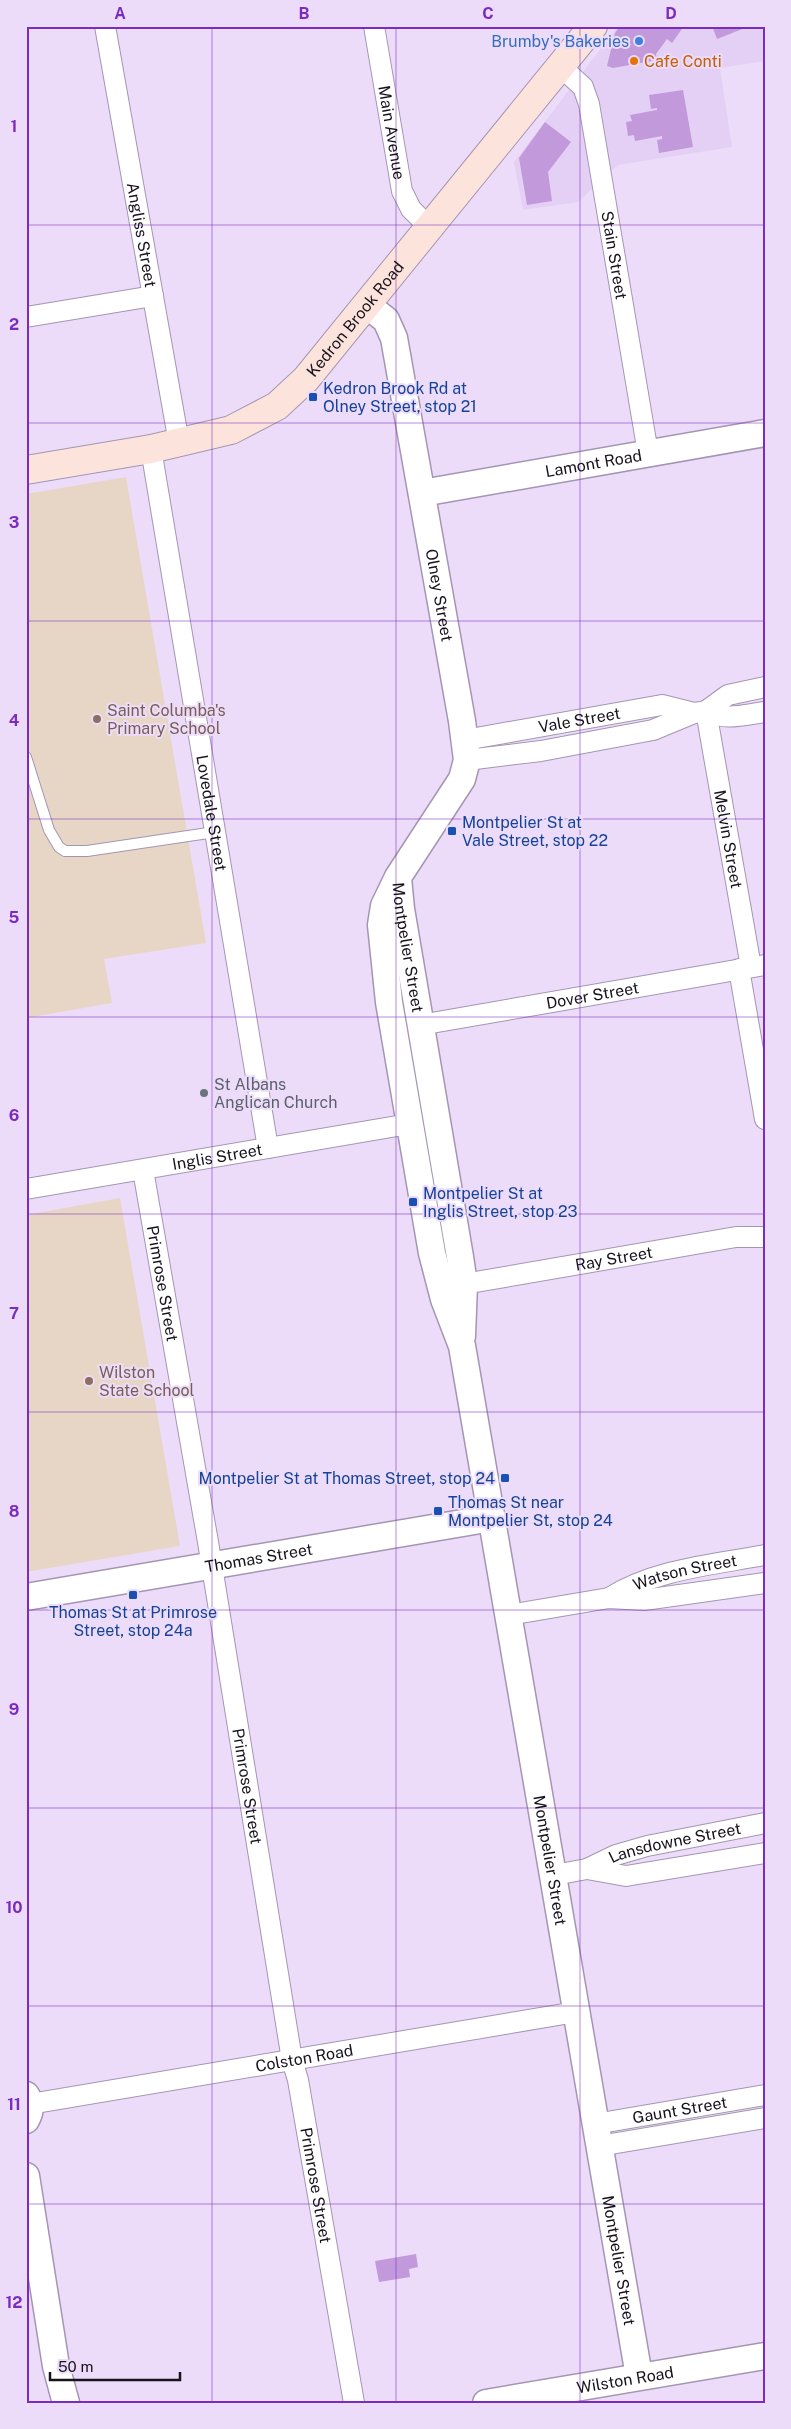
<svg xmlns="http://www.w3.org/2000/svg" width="791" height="2429" viewBox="0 0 791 2429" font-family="'Public Sans',sans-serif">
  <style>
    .built { fill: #e4d0f5 }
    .education { fill: #e7d6c5 }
    .building { fill: #c299db }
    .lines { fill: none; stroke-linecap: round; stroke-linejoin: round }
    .service-casing { stroke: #a496b2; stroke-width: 12 }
    .minor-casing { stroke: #a496b2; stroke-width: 22 }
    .tertiary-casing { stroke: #a496b2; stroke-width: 29 }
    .secondary-casing { stroke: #a496b2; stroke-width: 30 }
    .service { stroke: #fff; stroke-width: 10 }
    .minor { stroke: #fff; stroke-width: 20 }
    .tertiary { stroke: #fff; stroke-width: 26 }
    .secondary { stroke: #fce4dc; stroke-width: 28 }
    .grid { fill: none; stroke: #7b2cbf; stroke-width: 1; stroke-opacity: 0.55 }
    .shop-dot { fill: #3f7fe0; stroke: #ecdcfa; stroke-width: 2 }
    .food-dot { fill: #e8710a; stroke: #ecdcfa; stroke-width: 2 }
    .transit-dot { fill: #1a4fb4; stroke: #ecdcfa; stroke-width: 2 }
    .education-dot { fill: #8d6e63; stroke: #ecdcfa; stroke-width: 2 }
    .worship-dot { fill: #6b7280; stroke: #ecdcfa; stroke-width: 2 }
    .labels { text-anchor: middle; stroke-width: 4; stroke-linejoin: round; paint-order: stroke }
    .shop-label { font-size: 16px; fill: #366cbe; stroke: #ecdcfa; text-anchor: end }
    .food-label { font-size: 16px; fill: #c56008; stroke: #ecdcfa; text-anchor: start }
    .street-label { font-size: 16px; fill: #17121c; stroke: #ecdcfa }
    .transit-label { font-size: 16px; fill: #164399; stroke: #ecdcfa; text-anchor: start }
    .education-label { font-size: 16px; fill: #785e54; stroke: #ecdcfa; text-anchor: start }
    .worship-label { font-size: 16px; fill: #5b616d; stroke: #ecdcfa; text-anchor: start }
    .neatline { fill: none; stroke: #7b2cbf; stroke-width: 2 }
    .grid-label { font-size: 16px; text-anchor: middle; font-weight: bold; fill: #7b2cbf }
  </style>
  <rect width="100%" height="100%" fill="#ecdcfa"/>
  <!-- built -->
  <path class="built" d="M618 26H765V61L720 68 732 147 618 165 578 202 523 210 514 162Z"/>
  <!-- education -->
  <path class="education" d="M126 477 206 943 104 959 112 1003 26 1018V494Z
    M120 1198 180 1546 26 1572V1215Z"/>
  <!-- building -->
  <path class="building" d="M620 26H684L672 43 667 39 656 54 657 60 613 68 607 66 615 33Z
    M712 26H750L717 39Z
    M683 90 693 147 659 153 657 140 662 139V136L635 141 634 135 628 136 626 122 632 121 630 115 657 110V108L651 109 649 95Z
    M545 122 571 142 548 172 552 201 527 205 519 158Z
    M416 2254 418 2267 409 2269 410 2277 379 2282 375 2261Z"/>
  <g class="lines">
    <defs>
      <path id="service" d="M26 757 49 830 59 847 65 851H87L215 832"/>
      <g id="minor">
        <path id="s1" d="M105 26 179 443"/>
        <path id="s2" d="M374 26 402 191 411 209 430 228"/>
        <path id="s3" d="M561 67 583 87 589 104 648 453"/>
        <path d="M26 317 153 296"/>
        <path id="s4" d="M151 449 268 1148"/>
        <path id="s5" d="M706 711 751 967"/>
        <path d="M706 711C726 721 743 715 765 712"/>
        <path id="s6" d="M465 740 662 705 694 713"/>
        <path d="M467 760 541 751 653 730 694 713 706 711 728 695 765 687"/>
        <path d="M739 969 765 1119"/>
        <path id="s7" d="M420 1025 765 965"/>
        <path id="s8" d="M143 1170 208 1542 292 2060 298 2080 354 2403"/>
        <path id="s9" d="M26 1189 409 1124"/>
        <path id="s10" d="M464 1284 736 1237H765"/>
        <path id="s11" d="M609 1598C656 1569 711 1565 765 1555"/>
        <path d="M509 1615 609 1598 644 1600 765 1583"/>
        <path d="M587 1869 626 1876 765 1853"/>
        <path id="s12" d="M554 1875 587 1869 616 1855 647 1846 765 1823"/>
        <path id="s13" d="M30 2104 576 2012"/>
        <path id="s14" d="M595 2124 765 2095"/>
        <path d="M599 2146 765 2118"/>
      </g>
      <g id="tertiary">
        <path id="s15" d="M367 305 386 320 394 338 462 721 467 760 462 779 398 877 384 906 381 925 389 1002 432 1253 444 1299 462 1346 639 2376"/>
        <path id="s16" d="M422 493 765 433"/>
        <path id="s17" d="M398 878 401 909 460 1257 464 1284 462 1336"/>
        <path id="s18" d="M26 1597 492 1518"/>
        <path d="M26 2095C32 2104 31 2111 26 2120"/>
        <path d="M26 2176 56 2366 66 2403"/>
        <path id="s19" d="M486 2403 765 2356"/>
      </g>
      <g id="secondary">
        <path id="s20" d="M26 470 151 449 231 430 277 406 306 379 593 26"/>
      </g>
    </defs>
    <!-- service casing -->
    <use href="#service" class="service-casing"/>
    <!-- minor casing -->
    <use href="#minor" class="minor-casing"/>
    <!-- tertiary casing -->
    <use href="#tertiary" class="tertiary-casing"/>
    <!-- secondary casing -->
    <use href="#secondary" class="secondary-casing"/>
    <!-- service -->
    <use href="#service" class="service"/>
    <!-- minor -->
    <use href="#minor" class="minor"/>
    <!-- tertiary -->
    <use href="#tertiary" class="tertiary"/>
    <!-- secondary -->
    <use href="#secondary" class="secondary"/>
  </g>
  <!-- grid -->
  <path class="grid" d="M212 26V2403M396 26V2403M580 26V2403M26 225H765M26 423H765M26 621H765M26 819H765M26 1017H765M26 1214H765M26 1412H765M26 1610H765M26 1808H765M26 2006H765M26 2204H765"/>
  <!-- markers -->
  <circle class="shop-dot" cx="639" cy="41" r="5"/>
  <circle class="food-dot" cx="634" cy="61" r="5"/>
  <g class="transit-dot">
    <rect x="308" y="392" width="10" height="10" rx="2.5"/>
    <rect x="447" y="826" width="10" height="10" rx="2.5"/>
    <rect x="408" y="1197" width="10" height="10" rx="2.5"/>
    <rect x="500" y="1473" width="10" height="10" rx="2.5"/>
    <rect x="433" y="1506" width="10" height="10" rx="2.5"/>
    <rect x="128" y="1590" width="10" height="10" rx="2.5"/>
  </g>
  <g class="education-dot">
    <circle cx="97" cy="719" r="5"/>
    <circle cx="89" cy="1381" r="5"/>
  </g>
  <circle class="worship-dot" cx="204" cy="1093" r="5"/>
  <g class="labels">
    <!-- shop labels -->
    <g class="shop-label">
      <text x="629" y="47">Brumby's Bakeries</text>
    </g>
    <!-- food labels -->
    <g class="food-label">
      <text x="644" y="67">Cafe Conti</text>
    </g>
    <!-- street labels -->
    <g class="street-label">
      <text dy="6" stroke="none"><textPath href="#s2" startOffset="108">Main Avenue</textPath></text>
      <text dy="6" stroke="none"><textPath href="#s1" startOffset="212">Angliss Street</textPath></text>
      <text dy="6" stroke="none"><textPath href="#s3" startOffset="201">Stain Street</textPath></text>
      <text dy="6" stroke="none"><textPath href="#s20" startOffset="378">Kedron Brook Road</textPath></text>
      <text dy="6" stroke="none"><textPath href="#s16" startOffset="174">Lamont Road</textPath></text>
      <text dy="6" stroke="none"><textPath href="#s15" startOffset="305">Olney Street</textPath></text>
      <text dy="6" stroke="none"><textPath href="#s6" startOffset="116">Vale Street</textPath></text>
      <text dy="6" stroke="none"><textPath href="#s4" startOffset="369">Lovedale Street</textPath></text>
      <text dy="6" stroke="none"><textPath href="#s5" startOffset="130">Melvin Street</textPath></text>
      <text dy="6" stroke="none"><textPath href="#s17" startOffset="70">Montpelier Street</textPath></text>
      <text dy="6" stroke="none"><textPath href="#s7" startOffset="175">Dover Street</textPath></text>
      <text dy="6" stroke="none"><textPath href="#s9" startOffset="194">Inglis Street</textPath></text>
      <text dy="6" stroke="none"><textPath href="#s10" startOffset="152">Ray Street</textPath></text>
      <text dy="6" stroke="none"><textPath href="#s8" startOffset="115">Primrose Street</textPath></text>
      <text dy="6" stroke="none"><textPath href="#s18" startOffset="236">Thomas Street</textPath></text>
      <text dy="6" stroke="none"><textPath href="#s11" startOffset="81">Watson Street</textPath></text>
      <text dy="6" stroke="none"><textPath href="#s8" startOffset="625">Primrose Street</textPath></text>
      <text dy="6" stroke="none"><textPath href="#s12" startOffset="126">Lansdowne Street</textPath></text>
      <text dy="6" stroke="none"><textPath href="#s15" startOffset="1612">Montpelier Street</textPath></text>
      <text dy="6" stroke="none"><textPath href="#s13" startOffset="278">Colston Road</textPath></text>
      <text dy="6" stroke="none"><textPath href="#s14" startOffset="86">Gaunt Street</textPath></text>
      <text dy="6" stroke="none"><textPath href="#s8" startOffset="1030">Primrose Street</textPath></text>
      <text dy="6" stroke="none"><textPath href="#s15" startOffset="2018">Montpelier Street</textPath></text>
      <text dy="6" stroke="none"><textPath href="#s19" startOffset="141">Wilston Road</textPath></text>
    </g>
    <!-- transit labels -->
    <g class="transit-label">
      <text x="323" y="394">Kedron Brook Rd at<tspan x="323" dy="18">Olney Street, stop 21</tspan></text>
      <text x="462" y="828">Montpelier St at<tspan x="462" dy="18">Vale Street, stop 22</tspan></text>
      <text x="423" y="1199">Montpelier St at<tspan x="423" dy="18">Inglis Street, stop 23</tspan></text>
      <text x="495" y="1484" text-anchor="end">Montpelier St at Thomas Street, stop 24</text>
      <text x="448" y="1508">Thomas St near<tspan x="448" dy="18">Montpelier St, stop 24</tspan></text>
      <text x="133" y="1618" text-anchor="middle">Thomas St at Primrose<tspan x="133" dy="18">Street, stop 24a</tspan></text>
    </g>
    <!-- education labels -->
    <g class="education-label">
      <text x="107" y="716">Saint Columba's<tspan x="107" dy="18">Primary School</tspan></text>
      <text x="99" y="1378">Wilston<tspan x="99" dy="18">State School</tspan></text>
    </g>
    <!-- worship labels -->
    <g class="worship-label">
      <text x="214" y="1090">St Albans<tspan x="214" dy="18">Anglican Church</tspan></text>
    </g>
  </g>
  <!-- border -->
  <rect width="791" height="2429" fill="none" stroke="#ecdcfa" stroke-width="55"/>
  <!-- scale -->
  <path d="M50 2372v8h130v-8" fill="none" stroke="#17121c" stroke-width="2.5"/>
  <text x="58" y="2372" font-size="15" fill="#17121c" stroke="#ecdcfa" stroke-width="4" paint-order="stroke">50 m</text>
  <rect x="28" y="28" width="736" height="2374" class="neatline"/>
  <g class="grid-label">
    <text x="120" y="19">A</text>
    <text x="304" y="19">B</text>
    <text x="488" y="19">C</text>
    <text x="671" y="19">D</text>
    <text x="14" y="132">1</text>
    <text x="14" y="330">2</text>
    <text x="14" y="528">3</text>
    <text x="14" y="726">4</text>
    <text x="14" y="923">5</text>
    <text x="14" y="1121">6</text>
    <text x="14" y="1319">7</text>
    <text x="14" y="1517">8</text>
    <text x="14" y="1715">9</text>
    <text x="14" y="1913">10</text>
    <text x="14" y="2110">11</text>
    <text x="14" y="2308">12</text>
  </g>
</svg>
